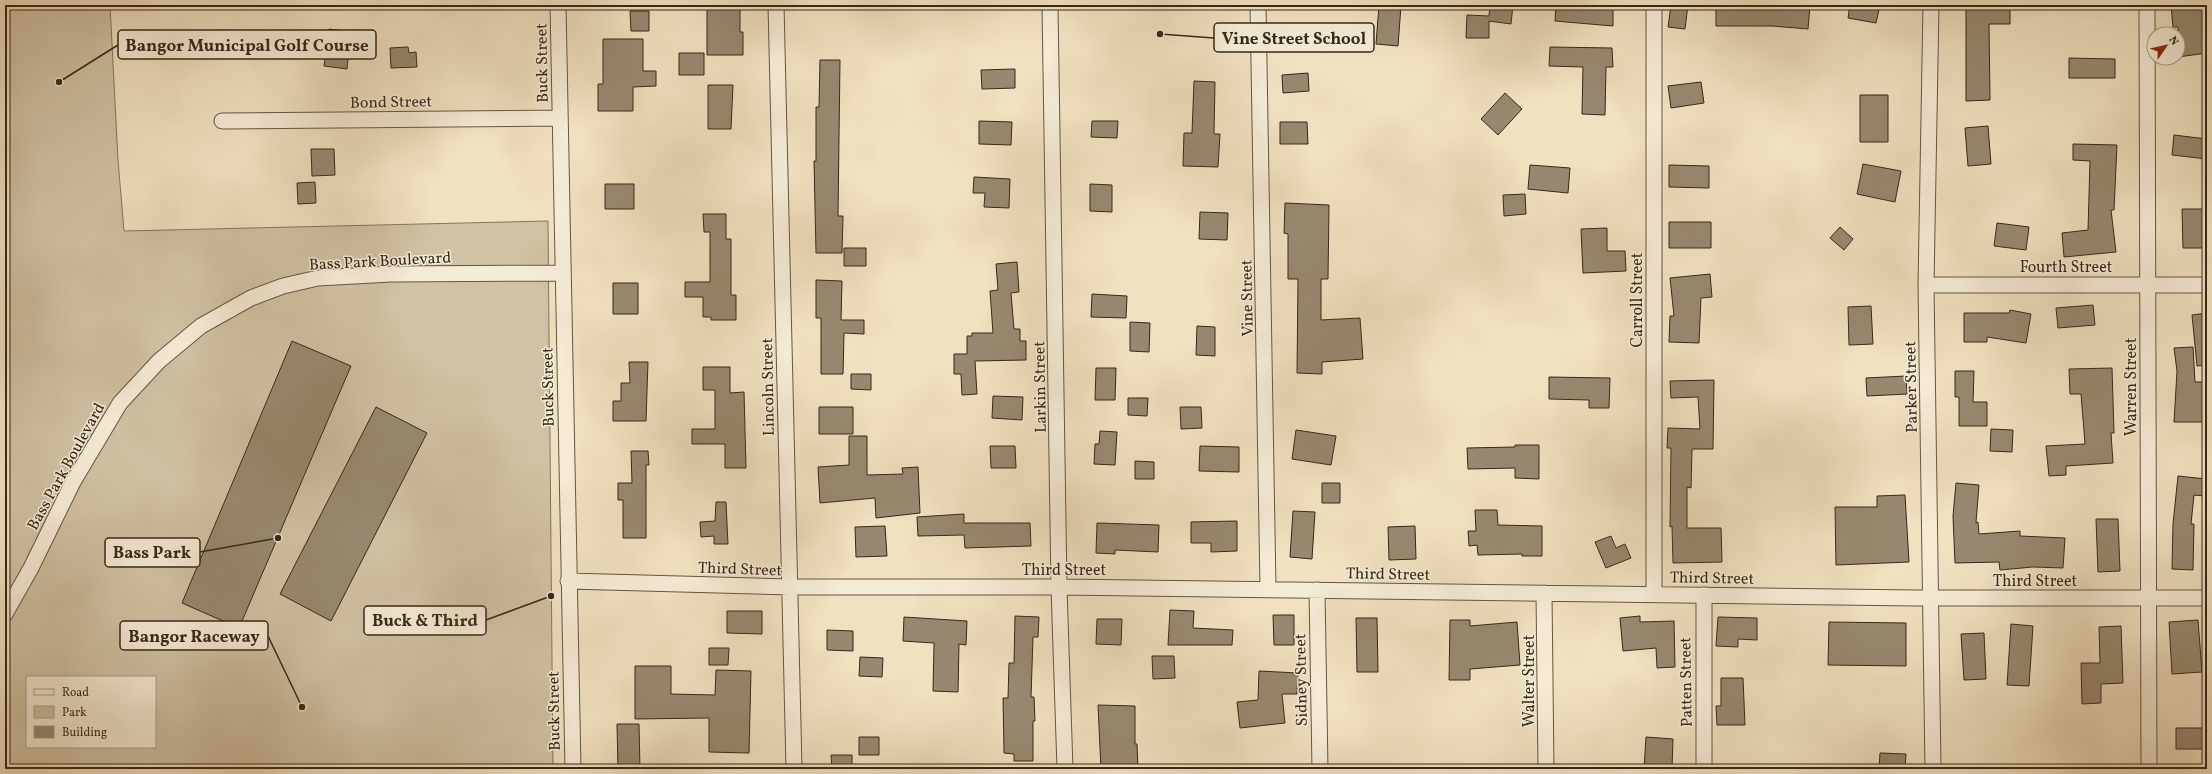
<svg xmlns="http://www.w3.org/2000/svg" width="2212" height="774" viewBox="0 0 2212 774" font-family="Vollkorn,serif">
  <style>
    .green { fill: #d0c2a4; stroke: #83765e; fill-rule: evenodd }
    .building { fill: #978970; stroke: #362919 }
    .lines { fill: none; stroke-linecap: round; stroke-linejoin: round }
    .minor-casing { stroke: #645743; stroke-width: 17 }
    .minor { stroke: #f5ecd6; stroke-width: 15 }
    .labels { text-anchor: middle; stroke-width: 3; stroke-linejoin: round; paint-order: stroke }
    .street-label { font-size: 16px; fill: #362919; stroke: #f5ecd6 }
    .leader { fill: none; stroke: #362919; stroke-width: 1.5 }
    .callout-dot { fill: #362919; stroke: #f5ecd6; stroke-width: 1.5 }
    .callout { fill: #f5ecd6; stroke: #362919; stroke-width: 1.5 }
    .callout-label { font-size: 17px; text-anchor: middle; font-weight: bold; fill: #362919 }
  </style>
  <rect width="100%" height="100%" fill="#f0e1c0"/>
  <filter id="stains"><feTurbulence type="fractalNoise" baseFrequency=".005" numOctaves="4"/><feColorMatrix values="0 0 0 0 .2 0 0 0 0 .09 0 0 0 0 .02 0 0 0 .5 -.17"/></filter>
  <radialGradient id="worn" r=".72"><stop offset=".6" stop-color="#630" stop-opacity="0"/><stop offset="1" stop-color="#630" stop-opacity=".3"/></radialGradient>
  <!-- green -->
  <path class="green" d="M5 5H110L118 160 124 231 548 221 553 769H5ZM27 677H155V747H27Z"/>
  <!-- building -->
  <path class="building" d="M707 5H740V32H743V55H707Z
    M1379 5 1401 6 1398 46 1376 44Z
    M1490 5H1513L1511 24 1489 21V38H1466L1467 15 1489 16Z
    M1556 5H1613V26L1555 21Z
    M1671 5H1688L1685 29 1668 27Z
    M1716 5H1810L1808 29 1772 26H1716Z
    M1850 5H1880L1876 23 1848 18Z
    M1966 5H2010V24H1989L1990 100 1966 101Z
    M2171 5H2207V53L2178 57V27H2173Z
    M630 11H649V31H631Z
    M329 29 346 31 345 41 350 42 347 69 324 66Z
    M603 39H643V71H656V86L633 87V111H598V84H603Z
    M408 47 409 53 416 52 417 67 391 68 390 48Z
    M1550 47 1612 48 1613 67H1606L1605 115 1582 114 1583 67 1549 66Z
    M679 53H704V75H679Z
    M2069 58 2115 59V78H2069Z
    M820 60H840L838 216H843L842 253H816L814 161H816V107H819Z
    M1015 69V88L982 89 981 70Z
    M1308 73 1309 91 1283 93 1282 75Z
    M1194 81 1215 82 1214 134H1220L1218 167 1183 166 1184 133H1192Z
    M1701 82 1704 103 1671 108 1668 86Z
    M708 85H733L731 129H708Z
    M1505 93 1522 109 1498 135 1481 119Z
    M1860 95H1888V142H1860Z
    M979 121 1012 122 1011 145 979 144Z
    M1092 121H1118L1117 138 1091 137Z
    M1280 122H1307L1308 144H1280Z
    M1988 126 1991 164 1968 166 1965 128Z
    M2174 135 2207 139V159L2172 155Z
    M2073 144 2117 145 2114 210H2111L2116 252 2064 257 2062 233 2088 230 2090 161 2073 160Z
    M311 149H334L335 175 312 176Z
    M1863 164 1901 171 1895 202 1857 194Z
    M1530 165 1570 168 1568 193 1528 189Z
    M1669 165 1709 166V188L1669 187Z
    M974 177 1010 179 1009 208 984 207 985 193H973Z
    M315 182 316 203 298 204 297 183Z
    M605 184H634V209H605Z
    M1090 184 1112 185V212L1090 211Z
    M1525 194 1526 214 1504 216 1503 195Z
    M1285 203 1329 205 1328 279H1321V320L1360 318 1363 359 1322 362V374L1297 373 1298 279H1288V234L1284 233Z
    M2182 209H2207V248H2183Z
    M1200 212 1228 213 1227 240 1199 239Z
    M703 214H726V239H731V295H736V320H711V317H703V297H685V282H710V232H704Z
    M1669 222H1711V248H1669Z
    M1997 223 2029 227 2026 250 1994 246Z
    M1840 227 1853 239 1844 250 1830 238Z
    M1607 228V251H1625L1626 271 1583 273 1581 229Z
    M844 248H866V266H844Z
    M1017 262 1019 292 1011 293 1014 329H1020V341H1026V360L975 361 977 394 962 395 961 374H954V354H967V336H972V333H993L990 291 998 290 996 264Z
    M1710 274 1712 297 1701 298 1699 343 1669 342 1670 316H1674L1670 278Z
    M816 280 842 281 841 320H864V334L844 333 843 374H821V318H816Z
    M613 283H638V314H613Z
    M1092 294 1127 296 1126 318 1091 317Z
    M2093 305 2095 325 2058 328 2056 308Z
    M1871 306 1873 344 1849 345 1848 307Z
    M2010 310 2031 314 2026 343 1987 337V342H1964V313H2009Z
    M2207 313V365L2197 366 2192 315Z
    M1130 322 1150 323 1149 352 1130 351Z
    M1197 326 1215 327V356L1196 355Z
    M292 341 351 366 239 628 182 603Z
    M2193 347 2195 382H2207V422H2174L2177 371 2174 348Z
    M629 362H648L646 421H613V401H621V383H630Z
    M703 367H730V393L744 392 746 468H725V444H692V429H715V390H703Z
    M1096 368H1116L1115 400H1095Z
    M2112 368 2114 433H2111L2113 463 2066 466V475L2049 476 2046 446 2085 444 2081 394H2070L2069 369Z
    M1955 371H1974L1973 402H1987V426H1959V397H1955Z
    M851 374H871V390L851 389Z
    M1906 376 1907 394 1867 396 1866 378Z
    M1549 377 1610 378 1609 408H1589V400L1549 399Z
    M1714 380 1713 449H1692L1691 488 1687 487V528H1721L1722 562 1673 563 1672 526 1670 527 1671 448H1667L1668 428 1700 429 1698 397 1671 398 1670 381Z
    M993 396 1023 397 1022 420 992 418Z
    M1128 398H1148L1147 416 1128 415Z
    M376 407 427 433 331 621 280 594Z
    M819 407H853V434H819Z
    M1180 407H1201L1202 428 1181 429Z
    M1991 429 2013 430 2012 452 1990 451Z
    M1296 430 1336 436 1331 465 1292 459Z
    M1100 431 1117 432 1115 465 1094 464 1095 444H1099Z
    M849 436H867V475L903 474 902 468 918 467 920 513 876 518 875 498 820 503 818 467 849 465Z
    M1515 445H1539V479L1515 478V468L1468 469 1467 448 1515 447Z
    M990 446H1015L1016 468H991Z
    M1200 446 1239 447V472L1199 471Z
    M631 451H648L649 465H646V538H623V500H618V483H632Z
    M1135 461 1154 462V479H1135Z
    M2178 476 2206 479 2205 496 2194 495 2191 524H2194L2193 570 2172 569 2173 524Z
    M1322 483H1340V503H1322Z
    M1956 483 1979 485 1976 523 1978 522 1979 534 2020 531V536L2065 538 2063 568 2033 567 2000 570 1999 562 1955 563 1953 516Z
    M1905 495 1909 562 1836 565 1835 507H1877V496Z
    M716 502H726L728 544H714V536L701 537 700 522 715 521Z
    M1475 510H1497L1498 525 1542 526V556H1522V554L1478 555 1477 545 1469 546 1468 531H1476Z
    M1293 511 1315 512 1312 559 1290 557Z
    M964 514V523H1030L1031 546 965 548 964 535 918 536 917 517Z
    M2096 519H2118L2120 571 2098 572Z
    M1237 521V551L1211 552V543H1191V522Z
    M1097 523 1159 525 1158 552 1115 550V554L1096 553Z
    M885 526 887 556 856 557 855 527Z
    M1415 526 1416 559 1389 560 1388 527Z
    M1611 536 1616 548 1625 544 1631 558 1606 568 1595 542Z
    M1170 610 1194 611 1193 628 1233 630 1232 645H1168Z
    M727 611H762V634L727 633Z
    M1273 615H1294V645H1274Z
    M1015 616 1039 617 1038 637H1033L1031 697H1034L1035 721H1033V761H1014V754L1004 753 1003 698H1008L1009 663H1014Z
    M1640 616V622L1674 621 1675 667 1657 668 1656 648 1623 651 1620 618Z
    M904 617 967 621 966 645 959 644 958 692 933 691 934 643 903 641Z
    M1718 617 1757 618V640L1738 639V647L1716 646Z
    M1356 618H1377L1378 672H1357Z
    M1097 619H1122L1121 645 1096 644Z
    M1450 620H1470V626L1517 622 1520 665 1470 669V680H1449Z
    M2198 620 2202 672 2172 674 2169 622Z
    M1829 622 1906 623V666L1828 665Z
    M2011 624 2033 626 2029 686 2007 685Z
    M2121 626 2123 683 2101 684V703L2082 704 2081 663H2100L2099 627Z
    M827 630 853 631V651L827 650Z
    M1984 633 1986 679 1964 680 1961 634Z
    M709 648H729L728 665H709Z
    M1152 656H1174L1175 678 1153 679Z
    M860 657 883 658 882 677 859 676Z
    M635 666H671V694L715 695 716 670 751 671 749 753 709 752V718L635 719Z
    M1259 671 1298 673 1297 694H1282L1285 723 1240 728 1237 702 1258 700Z
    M1721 678H1743L1745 725H1717L1716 706H1721Z
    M1098 705 1135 706V744H1137L1138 769H1101Z
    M617 724H639L640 769H618Z
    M2176 728H2207V749H2176Z
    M859 737H879V755H859Z
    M1646 737 1673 739 1672 769H1644Z
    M1880 753 1906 754 1905 769H1879Z
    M831 755H852V769H832Z"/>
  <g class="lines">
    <defs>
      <path id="minor" d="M558 5 573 769
        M776 5 794 769
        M1050 5 1059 587 1065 769
        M1258 5 1268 589
        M1654 5V594
        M1931 5 1926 285 1933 769
        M2147 5 2149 769
        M222 121 560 118
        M1926 285H2207
        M568 581 790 587H1059L1915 598H2207
        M1317 590 1320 769
        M1544 593 1546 769
        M1704 595V769
        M5 614 31 568 73 482 120 403 159 361 201 326 251 298 283 286 318 278 391 274 563 273"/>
    </defs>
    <!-- minor casing -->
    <use href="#minor" class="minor-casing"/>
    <!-- minor -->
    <use href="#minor" class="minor"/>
  </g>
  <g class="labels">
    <!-- street labels -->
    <g class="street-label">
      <text transform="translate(541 63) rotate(-91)" y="6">Buck Street</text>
      <text transform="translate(391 101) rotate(-1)" y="6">Bond Street</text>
      <text transform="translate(380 260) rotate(-3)" y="6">Bass Park Boulevard</text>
      <text x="2066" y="272">Fourth Street</text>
      <text transform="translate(1246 298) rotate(-91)" y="6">Vine Street</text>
      <text transform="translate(1636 300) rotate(-90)" y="6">Carroll Street</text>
      <text transform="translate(547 387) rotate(-91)" y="6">Buck Street</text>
      <text transform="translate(767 387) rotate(-91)" y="6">Lincoln Street</text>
      <text transform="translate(1039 387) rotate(-91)" y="6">Larkin Street</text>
      <text transform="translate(1910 387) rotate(-91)" y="6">Parker Street</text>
      <text transform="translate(2130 387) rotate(-90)" y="6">Warren Street</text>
      <text transform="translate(65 466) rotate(-61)" y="6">Bass Park Boulevard</text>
      <text transform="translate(740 568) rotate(2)" y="6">Third Street</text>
      <text x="1064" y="575">Third Street</text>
      <text transform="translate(1388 573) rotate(1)" y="6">Third Street</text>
      <text transform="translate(1712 577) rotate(1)" y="6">Third Street</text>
      <text x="2035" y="586">Third Street</text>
      <text transform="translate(1300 680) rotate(-91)" y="6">Sidney Street</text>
      <text transform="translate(1528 681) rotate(-90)" y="6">Walter Street</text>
      <text transform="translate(1685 682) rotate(-91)" y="6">Patten Street</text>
      <text transform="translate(553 711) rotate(-91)" y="6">Buck Street</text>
    </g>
  </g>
  <!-- callouts -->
  <path class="leader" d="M1160 34L1214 38M59 82L118 45M278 538L200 552M551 596L486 620M302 707L268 636"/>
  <g class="callout-dot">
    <circle cx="1160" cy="34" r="4"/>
    <circle cx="59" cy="82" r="4"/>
    <circle cx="278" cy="538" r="4"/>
    <circle cx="551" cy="596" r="4"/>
    <circle cx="302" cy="707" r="4"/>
  </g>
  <g class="callout">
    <rect x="1214" y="23" width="160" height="29" rx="4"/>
    <rect x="118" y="30" width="258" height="29" rx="4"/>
    <rect x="105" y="538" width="95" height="29" rx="4"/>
    <rect x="364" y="606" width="122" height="29" rx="4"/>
    <rect x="120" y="621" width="148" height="29" rx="4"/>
  </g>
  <g class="callout-label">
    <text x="1294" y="44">Vine Street School</text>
    <text x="247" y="51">Bangor Municipal Golf Course</text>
    <text x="152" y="558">Bass Park</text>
    <text x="425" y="626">Buck &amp; Third</text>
    <text x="194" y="642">Bangor Raceway</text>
  </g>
  <!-- margin -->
  <rect width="2212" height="774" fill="none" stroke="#f0e1c0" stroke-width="20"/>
  <rect x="6" y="6" width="2200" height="762" fill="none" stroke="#362919" stroke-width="2"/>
  <rect x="10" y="10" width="2192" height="754" fill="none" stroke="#362919"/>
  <!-- legend -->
  <rect x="26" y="676" width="130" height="72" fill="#f5ecd6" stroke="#a99e8a"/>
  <rect x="34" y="689" width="20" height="6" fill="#f5ecd6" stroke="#a99e8a"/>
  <text x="62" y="696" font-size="12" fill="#362919">Road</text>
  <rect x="34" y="706" width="20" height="12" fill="#d0c2a4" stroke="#a99e8a"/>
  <text x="62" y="716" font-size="12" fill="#362919">Park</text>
  <rect x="34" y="726" width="20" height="12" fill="#978970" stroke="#a99e8a"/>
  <text x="62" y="736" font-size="12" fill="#362919">Building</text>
  <!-- north arrow -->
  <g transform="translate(2166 46) rotate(56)"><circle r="19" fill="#f5ecd6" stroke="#a99e8a"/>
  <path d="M0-3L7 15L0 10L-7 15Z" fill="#8f2418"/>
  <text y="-6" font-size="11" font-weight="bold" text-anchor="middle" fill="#362919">N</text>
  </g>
  <rect width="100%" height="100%" filter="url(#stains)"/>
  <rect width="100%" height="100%" fill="url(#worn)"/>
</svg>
